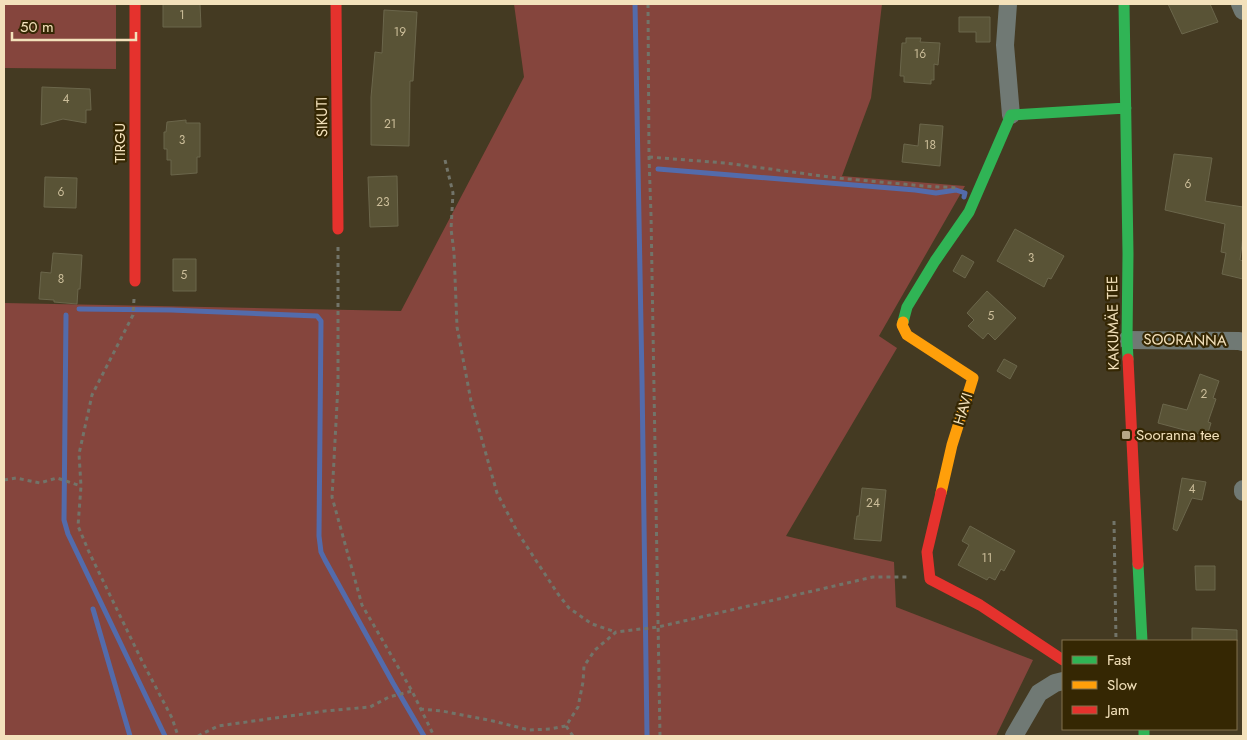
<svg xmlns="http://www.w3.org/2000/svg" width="1247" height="740" viewBox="0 0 1247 740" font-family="Jost,sans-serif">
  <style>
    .green { fill: #85453d }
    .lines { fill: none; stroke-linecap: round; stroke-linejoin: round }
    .stream { stroke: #536bab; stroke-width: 5 }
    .building { fill: #595336; stroke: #6b664b }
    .path { stroke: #727469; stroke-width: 3; stroke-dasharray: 4 4; stroke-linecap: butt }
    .street { stroke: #707974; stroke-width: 18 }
    .fast { stroke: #30b455; stroke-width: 11 }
    .slow { stroke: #ff9f0a; stroke-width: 11 }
    .jam { stroke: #e5322d; stroke-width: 11 }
    .poi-dot { fill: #b6a785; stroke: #352703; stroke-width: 2 }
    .labels { text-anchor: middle; stroke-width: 4.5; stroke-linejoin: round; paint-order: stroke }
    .number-label { font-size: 12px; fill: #ccbe9a }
    .street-label { font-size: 15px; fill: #f3e1bb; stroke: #352703 }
    .poi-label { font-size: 15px; fill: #f3e1bb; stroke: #352703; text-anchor: start }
  </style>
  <rect width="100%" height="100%" fill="#443a22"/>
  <!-- green -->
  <path class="green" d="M4 4H116V69L4 68Z
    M514 4H882L871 98 842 176 965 186 879 336 897 348 786 536 894 562 896 607 1033 660 996 736H4V303L401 311 524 77Z"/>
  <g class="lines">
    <!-- stream -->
    <path class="stream" d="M635 4 642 380 647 736
      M658 169 915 190 936 193 956 190 965 193 964 197
      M79 309 171 310 317 316 321 321 319 536 321 552 325 560 393 683 424 736
      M66 315 64 520 68 534 165 736
      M93 609 130 736"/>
  </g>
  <!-- building -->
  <path class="building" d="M163 4H200L201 27H163Z
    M1168 4H1210L1218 22 1182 34Z
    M384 10 417 12 413 81H410L409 146 371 145V97L375 52 382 53Z
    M959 17H990V42H976V32H959Z
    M906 38H921L920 42 940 43 938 65 934 64V80H931V84L904 82V76H900L902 43H906Z
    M42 87 90 89 91 110H86V123L63 119 41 125Z
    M186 120V123H200V157H197V173L171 175V160H167V149H164V132H166L167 122Z
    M920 124 943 126 940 166 902 162 904 144 918 146Z
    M1174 154 1212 158 1205 201 1243 207V236L1240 260 1243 261V279L1222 274 1226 253 1221 252 1225 224 1165 210Z
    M397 176 398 226 370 227 368 177Z
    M45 177 77 178 76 208 44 207Z
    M1015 229 1064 256 1051 279 1048 278 1044 287 997 261Z
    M53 253 82 255 80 289H78L77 304 54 302V300L39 299 41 272 51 273Z
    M962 255 974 262 965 278 953 271Z
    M173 259H196V291H173Z
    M987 291 1016 318 995 340 988 333 983 339 968 326 974 320 967 313Z
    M1004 359 1017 366 1010 379 997 371Z
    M1200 374 1219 381 1213 398 1216 399 1208 422 1211 423 1207 436 1158 423 1163 404 1187 410Z
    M1182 478 1206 482 1202 500 1192 498 1177 531 1173 529Z
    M862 488 886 490 881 541 854 539 857 516H859Z
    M970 526 1015 551 1004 571 1001 569 995 580 989 577 987 580 958 565 969 545 962 541Z
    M1195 566H1215V590H1196Z
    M1192 628 1237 630V641H1192Z"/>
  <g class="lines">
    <!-- path -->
    <path class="path" d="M648 4 649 157 651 215 660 736
      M649 157 725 163 837 178 924 186 959 188
      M445 160 453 193 451 229 454 252 457 327 471 401 497 493 518 533 558 594 569 608 592 624 616 632
      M338 247V385L332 497 362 605 412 691 434 736
      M134 299 133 315 92 395 79 454 81 486 78 526 89 552 142 661 172 718 178 736
      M4 480 16 478 40 483 57 478 81 486
      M1114 521 1116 641
      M420 709 442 711 493 721 529 730 550 729 566 726 578 707 583 682 584 666 595 650 616 632 658 627 873 577H909
      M566 726 573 736
      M198 736 218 726 325 711 370 707 389 697 412 691"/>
    <!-- street -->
    <path class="street" d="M1008 4 1005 45 1011 115
      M1240 4 1243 11
      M1127 340 1239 341 1243 342
      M1243 492V489
      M1014 736 1039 693 1055 683 1063 681"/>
    <!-- fast -->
    <path class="fast" d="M1124 4 1128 254 1127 340 1128 359
      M903 322 907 307 935 261 969 212 1011 115 1126 108
      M1138 564 1142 641
      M1144 729V736"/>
    <!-- slow -->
    <path class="slow" d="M903 322 902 325 907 335 973 378 952 445 941 493"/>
    <!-- jam -->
    <path class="jam" d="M135 4V281
      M336 4 338 229
      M1128 359 1138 564
      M941 493 927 552 930 579 980 605 1063 660"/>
  </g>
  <!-- markers -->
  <rect class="poi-dot" x="1121" y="430" width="10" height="10" rx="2.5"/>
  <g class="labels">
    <!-- number labels -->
    <g class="number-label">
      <text x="182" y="19">1</text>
      <text x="400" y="36">19</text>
      <text x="920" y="58">16</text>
      <text x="66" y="103">4</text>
      <text x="390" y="128">21</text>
      <text x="182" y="144">3</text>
      <text x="930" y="149">18</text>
      <text x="1188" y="188">6</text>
      <text x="61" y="196">6</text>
      <text x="383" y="206">23</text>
      <text x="1031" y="262">3</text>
      <text x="184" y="279">5</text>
      <text x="61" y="283">8</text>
      <text x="991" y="320">5</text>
      <text x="1204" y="398">2</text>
      <text x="1192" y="493">4</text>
      <text x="873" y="507">24</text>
      <text x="987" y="562">11</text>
    </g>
    <!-- street labels -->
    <g class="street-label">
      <text transform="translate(322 117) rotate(-91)" y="5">SIKUTI</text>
      <text transform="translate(120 143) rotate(-90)" y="5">TIRGU</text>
      <text transform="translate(1113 323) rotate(-91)" y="5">KAKUMÄE TEE</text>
      <text transform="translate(1185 340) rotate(1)" y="5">SOORANNA</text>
      <text transform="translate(963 409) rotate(-73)" y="5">HAVI</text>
    </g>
    <!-- poi labels -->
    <g class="poi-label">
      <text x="1136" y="440">Sooranna tee</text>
    </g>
  </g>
  <!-- border -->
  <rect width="1247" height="740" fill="none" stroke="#f3e1bb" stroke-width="10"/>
  <!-- legend -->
  <rect x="1062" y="640" width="175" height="90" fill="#352703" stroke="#81714d"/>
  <rect x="1072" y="656" width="25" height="8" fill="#30b455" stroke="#81714d"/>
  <text x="1107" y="665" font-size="15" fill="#f3e1bb">Fast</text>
  <rect x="1072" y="681" width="25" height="8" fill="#ff9f0a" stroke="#81714d"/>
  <text x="1107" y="690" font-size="15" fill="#f3e1bb">Slow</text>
  <rect x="1072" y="706" width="25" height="8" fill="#e5322d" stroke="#81714d"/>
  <text x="1107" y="715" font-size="15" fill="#f3e1bb">Jam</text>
  <!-- scale -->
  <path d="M12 32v8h124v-8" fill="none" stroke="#f3e1bb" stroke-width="2.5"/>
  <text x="20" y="32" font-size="15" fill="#f3e1bb" stroke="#352703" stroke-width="4" paint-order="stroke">50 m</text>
</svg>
